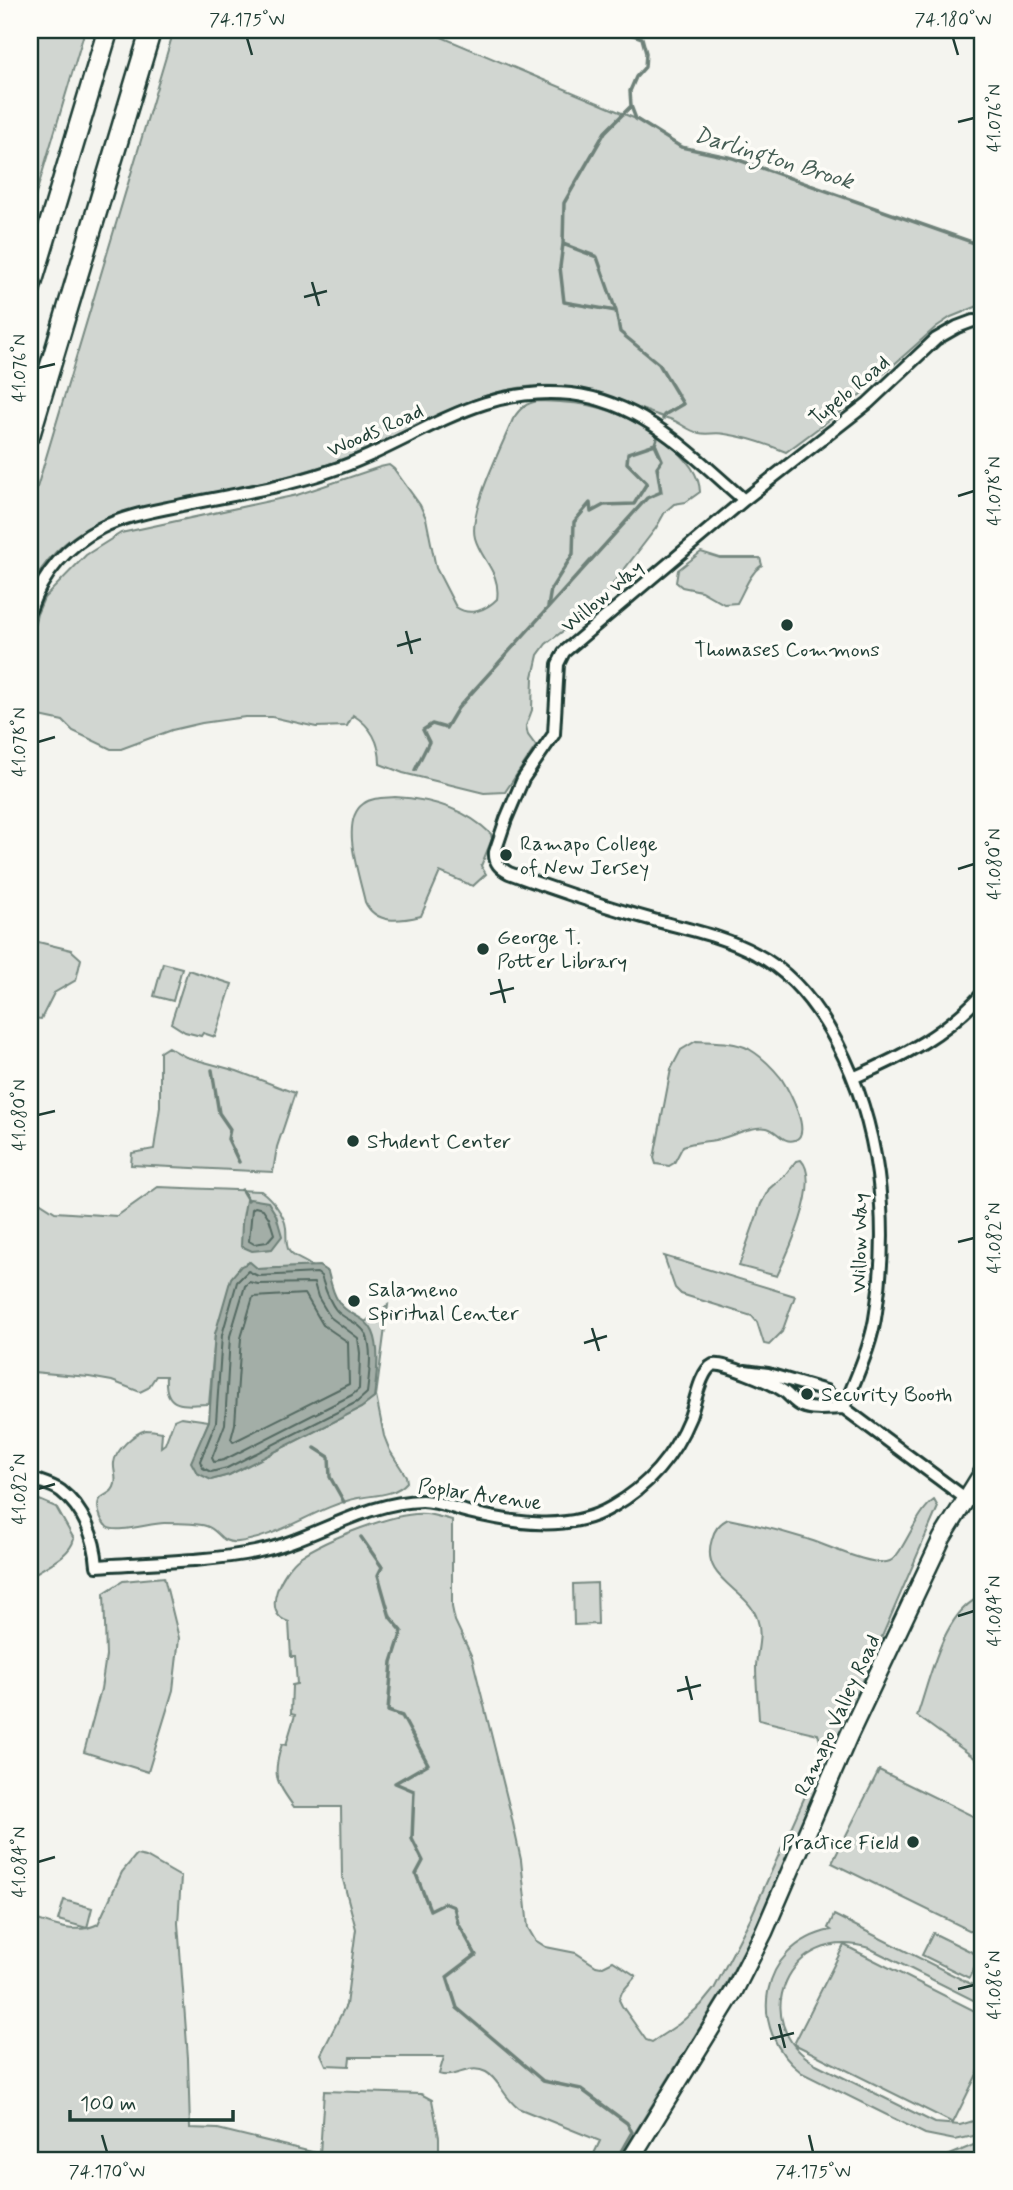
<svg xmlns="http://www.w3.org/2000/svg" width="1013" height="2190" viewBox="0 0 1013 2190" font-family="Mynerve,sans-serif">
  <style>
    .green { fill: #d1d6d1; stroke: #788a82; stroke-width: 2 }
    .water { fill: #a3aea7; stroke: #6e8179; stroke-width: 2 }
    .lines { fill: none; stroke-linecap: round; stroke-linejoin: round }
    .shore { stroke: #546a62; stroke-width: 2 }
    .stream { stroke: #6e8179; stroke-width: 3.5 }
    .minor-casing { stroke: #1f3d34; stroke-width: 16 }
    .primary-casing { stroke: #1f3d34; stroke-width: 21 }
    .motorway-casing { stroke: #1f3d34; stroke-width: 24 }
    .minor { stroke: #fdfcf7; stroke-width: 10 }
    .primary { stroke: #fdfcf7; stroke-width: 16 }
    .motorway { stroke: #fdfcf7; stroke-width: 19 }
    .ticks { fill: none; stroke: #1f3d34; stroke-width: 2.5 }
    .poi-dot { fill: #1f3d34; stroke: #fdfcf7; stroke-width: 2.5 }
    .labels { text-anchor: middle; stroke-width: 7; stroke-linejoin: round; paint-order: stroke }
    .street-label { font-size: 21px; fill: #1f3d34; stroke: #fdfcf7 }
    .poi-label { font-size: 21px; fill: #1f3d34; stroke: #fdfcf7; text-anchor: start }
    .water-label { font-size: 23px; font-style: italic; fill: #475f56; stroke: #fdfcf7 }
    .neatline { fill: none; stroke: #1f3d34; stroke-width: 2.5 }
    .ticks-label { font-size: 18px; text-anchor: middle; fill: #1f3d34 }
  </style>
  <rect width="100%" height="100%" fill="#f4f4ef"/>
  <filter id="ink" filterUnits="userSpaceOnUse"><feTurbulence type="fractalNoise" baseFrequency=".0143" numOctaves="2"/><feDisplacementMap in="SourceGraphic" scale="14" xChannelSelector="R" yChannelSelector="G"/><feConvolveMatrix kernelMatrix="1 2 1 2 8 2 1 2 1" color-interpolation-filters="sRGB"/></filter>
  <g filter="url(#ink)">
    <!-- green -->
    <path class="green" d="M30 30H85L30 214Z
      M174 30H425L636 119 681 147 733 158 983 246V304L951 317 936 327 844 409 786 452C767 444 746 437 725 434 716 432 707 435 699 433 688 431 680 422 670 419 622 405 592 383 538 386 470 389 417 430 356 454 302 476 244 486 187 498 158 504 127 508 100 521 70 536 43 559 30 590V511Z
      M539 401C563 402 587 403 610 411 641 421 699 456 700 492L686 502 674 504 665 512 656 528 596 606 546 644 538 655 533 677 532 710 526 726 528 735 536 746 505 792 484 793 403 773 380 764C380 743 371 726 353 715L347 726 316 727 272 717H245L202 723 172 730 121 749H111L73 731 63 721 30 714V645L37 614 44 598 86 555 121 533 297 495 380 467 389 465 394 469 420 505 426 518 436 568 456 607C470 617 486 610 497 599 501 572 481 560 475 538 468 512 502 446 513 419 520 408 526 403 539 401Z
      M701 552 720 558H760L762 565C749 574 745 589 737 603L724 604 701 591 682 587 676 582 678 570Z
      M395 797C430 799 466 809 491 834L492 839 481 866 486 874 473 886 440 872 421 916C400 921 376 925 365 902 360 878 339 821 363 804 372 797 385 798 395 797Z
      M30 940 71 950 81 959 76 980 54 993 41 1019 33 1018 30 1053Z
      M163 963 182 968 173 1001 154 996Z
      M188 970 232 984 215 1037 203 1033 201 1036 185 1032 171 1023Z
      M696 1041C713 1042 734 1041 749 1049 761 1056 773 1068 781 1078 788 1089 813 1134 795 1140 783 1144 777 1130 767 1128 753 1125 730 1137 715 1140 704 1142 693 1142 683 1146L674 1163 669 1166 656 1164 654 1158 671 1069 681 1050Z
      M168 1047 186 1057 237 1071 295 1093 277 1147 273 1172 131 1165 132 1153 154 1149 160 1107V1052Z
      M801 1160C822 1182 788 1253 777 1276L739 1266 761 1204 769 1189 785 1175 796 1161Z
      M158 1187 261 1191C271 1198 285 1215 286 1228 287 1235 285 1244 289 1251 294 1259 306 1260 312 1267L258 1269 249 1262 215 1334 209 1404C182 1405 164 1409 166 1376H156L148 1388 140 1392 112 1381 89 1377 33 1372 30 1350V1196L55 1212 117 1216Z
      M664 1256 795 1296 782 1332 769 1345 764 1344 757 1322 752 1316 681 1294 675 1288Z
      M388 1305 376 1396 384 1436 390 1451 406 1476 407 1482C395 1496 374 1495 358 1498 316 1507 281 1537 238 1542 219 1544 220 1530 206 1526 197 1523 174 1523 164 1523 151 1523 116 1534 107 1527 101 1521 94 1505 101 1498 107 1493 113 1493 115 1484 117 1477 113 1470 114 1463 115 1451 134 1433 146 1430 151 1430 157 1431 162 1432L161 1447 165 1444 174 1420 181 1417 209 1421 192 1462 211 1480 229 1475 361 1408 374 1398C377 1373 381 1343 365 1322Z
      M30 1496 56 1507 74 1539C70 1556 47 1565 34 1574L30 1568Z
      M934 1500 938 1507 759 1921 723 1990 618 2160H591L600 2141 518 2108C504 2098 499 2079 486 2072 468 2063 455 2080 439 2074L444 2057H350L349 2066 326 2065 321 2054 346 2005 356 1929 342 1876 341 1807H294C275 1780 272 1775 282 1744L286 1745 295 1715 291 1714 292 1685 297 1684 295 1657H291L289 1622C259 1614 283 1569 300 1557 325 1540 396 1511 426 1514 435 1515 444 1518 452 1520V1607L455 1621 472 1657 510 1810 521 1860 528 1928 535 1940 546 1947 576 1953 596 1966 601 1967 613 1961 636 1976 622 1992 619 2000 622 2006 646 2040 652 2042 679 2024 701 2005 714 1989 751 1917 819 1765 823 1750 818 1734 759 1720C758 1702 756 1684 756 1666 757 1650 763 1634 757 1618 747 1588 699 1580 712 1539 714 1530 720 1523 728 1519 754 1524 781 1531 807 1539 824 1544 874 1568 890 1561 903 1555 916 1512 934 1500Z
      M164 1577 179 1638 173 1690 148 1772 84 1752 101 1689 106 1656 104 1593 123 1581Z
      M597 1583 598 1624 574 1625 573 1584Z
      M983 1596V1764L917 1716C930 1680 943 1609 983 1596Z
      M879 1770 983 1821V1937L832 1863Z
      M136 1855 146 1857 181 1877 178 1923 188 2058 190 2128 218 2129 320 2154 324 2091 421 2094 432 2100 439 2137V2160H30V1917C51 1925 77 1935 98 1924L122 1872Z
      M64 1900 92 1908 87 1928 58 1920Z
      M834 1915 983 1990V2005L869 1948C790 1923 745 2023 816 2064L935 2123 960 2125 983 2118V2134L955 2140 925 2134 802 2073C745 2030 759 1945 831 1930L828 1928Z
      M933 1933 980 1956 969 1978 922 1955Z
      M844 1945 983 2015V2062L953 2123 794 2044Z
      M983 2141V2160H938Z"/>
    <!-- water -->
    <path class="water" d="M250 1199 268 1202 276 1215 282 1236 272 1249 252 1251 241 1246 242 1223 246 1200Z
      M250 1262 258 1269 319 1266 328 1272C331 1284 334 1298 343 1307 352 1316 367 1318 373 1332 381 1350 376 1379 374 1398L361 1408 229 1475 211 1480 197 1473 191 1462 209 1421 215 1334 231 1278 241 1266Z"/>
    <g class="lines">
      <!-- shore -->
      <path class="shore" d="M255 1207 263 1209 269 1218 274 1234 267 1242 254 1244 249 1241 252 1209Z
        M248 1271 258 1276 317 1273 321 1276C325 1288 328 1300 336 1310 344 1320 360 1322 366 1334 373 1350 369 1376 367 1393L357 1402 227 1468 211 1472 203 1468 200 1461 216 1422 222 1335 237 1282Z
        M249 1282 258 1284 314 1283 318 1297 330 1317 358 1338 360 1353 359 1389 352 1395 224 1460 214 1462 212 1458 225 1424 230 1336 245 1286Z
        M305 1294 323 1325 348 1342 349 1384 233 1442 231 1439 235 1424 241 1338 253 1297Z"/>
      <!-- stream -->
      <path class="stream" d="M553 30H577
        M604 30 623 31 642 38 646 53 645 67 636 77 630 91 631 106 636 119 681 147 733 158 983 246
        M631 106 605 132 564 203 563 244 597 257 616 311 620 332 659 364 683 404 664 415 663 419
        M563 244 560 267 564 302 616 311
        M548 607 551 589 573 554 574 522 590 503 591 512 604 505 634 504 647 483 627 463 628 453 655 444
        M415 770 429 742 423 730 432 724 446 728 458 708 647 498 661 492 657 467 662 460 655 444 657 438
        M212 1070 219 1113 230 1129 228 1139 239 1162
        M242 1190 248 1200
        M315 1448 329 1457 330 1477 344 1502
        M361 1537 382 1567 378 1575 390 1617 402 1631 392 1662 388 1711 402 1716 428 1764 395 1783 414 1791 412 1839 423 1861 416 1874 430 1910 444 1903 454 1907 458 1923 476 1955 447 1977 457 2008 543 2081 581 2089 627 2123 632 2132 616 2160"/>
      <defs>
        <path id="minor" d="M30 610C43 574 66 546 101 528 126 515 155 511 182 505 230 495 280 488 327 472 414 444 474 384 571 394 643 402 692 455 744 500
          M855 1077C904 1056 947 1033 983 993
          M745 1371 768 1374 826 1391 844 1408 965 1498
          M844 1408C856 1377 872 1345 876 1312 890 1221 880 1125 837 1043 818 1007 793 973 756 954 724 936 686 929 650 919 602 906 556 890 509 873 500 868 494 863 495 852L506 819 523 779 554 734 558 664 564 652 744 500 868 403 936 339 957 327 973 321 983 322
          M30 1478C40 1482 53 1485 61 1491 84 1509 95 1538 97 1566 149 1562 204 1562 255 1552 312 1541 363 1502 422 1501 437 1501 453 1508 468 1512 514 1523 568 1533 612 1507 649 1486 674 1456 690 1417 695 1404 700 1371 713 1365 723 1362 772 1383 782 1390 789 1394 794 1403 802 1406 813 1411 832 1408 844 1408"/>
        <path id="primary" d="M630 2160 734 1991 764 1932 849 1735 942 1538 983 1472"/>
        <path id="motorway" d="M30 289 108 30
          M30 434 151 30"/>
      </defs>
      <!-- minor casing -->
      <use href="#minor" class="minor-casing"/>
      <!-- primary casing -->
      <use href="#primary" class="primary-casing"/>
      <!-- motorway casing -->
      <use href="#motorway" class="motorway-casing"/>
      <!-- minor -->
      <use href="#minor" class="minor"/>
      <!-- primary -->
      <use href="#primary" class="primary"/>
      <!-- motorway -->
      <use href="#motorway" class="motorway"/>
    </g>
  </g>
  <!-- ticks -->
  <path class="ticks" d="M247 38 252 55M953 38 958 55M958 122 974 118M312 282 319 306M304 297 327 291M38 368 55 364M958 496 974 491M406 631 412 654M397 646 421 639M38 742 55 737M958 869 974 864M499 979 505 1003M490 994 514 988M38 1115 55 1111M958 1242 974 1238M592 1328 599 1351M584 1343 607 1336M38 1489 55 1484M958 1616 974 1611M686 1676 692 1700M677 1691 701 1685M38 1862 55 1857M958 1989 974 1985M779 2024 785 2048M770 2039 794 2033M102 2135 107 2152M809 2135 813 2152"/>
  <!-- markers -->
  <g class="poi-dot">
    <circle cx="787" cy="625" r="7"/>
    <circle cx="506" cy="855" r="7"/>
    <circle cx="483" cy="949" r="7"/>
    <circle cx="353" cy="1141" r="7"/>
    <circle cx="354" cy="1301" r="7"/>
    <circle cx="807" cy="1394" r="7"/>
    <circle cx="913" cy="1842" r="7"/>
  </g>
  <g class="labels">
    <!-- street labels -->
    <g class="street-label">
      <text transform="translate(849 390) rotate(-40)" y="7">Tupelo Road</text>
      <text transform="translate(375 430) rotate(-24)" y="7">Woods Road</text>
      <text transform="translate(602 596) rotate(-40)" y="7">Willow Way</text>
      <text transform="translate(859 1243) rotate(-89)" y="7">Willow Way</text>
      <text transform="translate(480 1494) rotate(8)" y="7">Poplar Avenue</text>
      <text transform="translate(837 1715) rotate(-65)" y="7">Ramapo Valley Road</text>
    </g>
    <!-- poi labels -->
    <g class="poi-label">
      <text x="787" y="656" text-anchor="middle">Thomases Commons</text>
      <text x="520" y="850">Ramapo College<tspan x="520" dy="24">of New Jersey</tspan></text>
      <text x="497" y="944">George T.<tspan x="497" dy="24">Potter Library</tspan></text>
      <text x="367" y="1148">Student Center</text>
      <text x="368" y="1296">Salameno<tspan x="368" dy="24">Spiritual Center</tspan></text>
      <text x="821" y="1401">Security Booth</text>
      <text x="899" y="1849" text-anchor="end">Practice Field</text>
    </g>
    <!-- water labels -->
    <g class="water-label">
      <text transform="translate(774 157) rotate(17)" y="8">Darlington Brook</text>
    </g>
  </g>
  <!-- margin -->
  <rect width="1013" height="2190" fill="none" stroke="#fdfcf7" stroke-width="77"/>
  <!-- scale -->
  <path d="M70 2110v10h163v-10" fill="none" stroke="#1f3d34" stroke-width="3.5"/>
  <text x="80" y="2110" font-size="21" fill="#1f3d34" stroke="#fdfcf7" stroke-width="5" paint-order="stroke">100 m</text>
  <rect x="38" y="38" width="936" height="2114" class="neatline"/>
  <g class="ticks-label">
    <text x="247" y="25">74.175°W</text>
    <text x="953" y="25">74.180°W</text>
    <text transform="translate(994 118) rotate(-90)" y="6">41.076°N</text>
    <text transform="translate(19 368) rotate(-90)" y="6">41.076°N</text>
    <text transform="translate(994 491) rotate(-90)" y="6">41.078°N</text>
    <text transform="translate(19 742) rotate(-90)" y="6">41.078°N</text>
    <text transform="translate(994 864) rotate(-90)" y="6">41.080°N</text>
    <text transform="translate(19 1115) rotate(-90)" y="6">41.080°N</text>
    <text transform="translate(994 1238) rotate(-90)" y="6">41.082°N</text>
    <text transform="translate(19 1489) rotate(-90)" y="6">41.082°N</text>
    <text transform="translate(994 1611) rotate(-90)" y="6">41.084°N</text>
    <text transform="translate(19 1862) rotate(-90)" y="6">41.084°N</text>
    <text transform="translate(994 1985) rotate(-90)" y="6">41.086°N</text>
    <text x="107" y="2177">74.170°W</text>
    <text x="813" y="2177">74.175°W</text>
  </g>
</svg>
